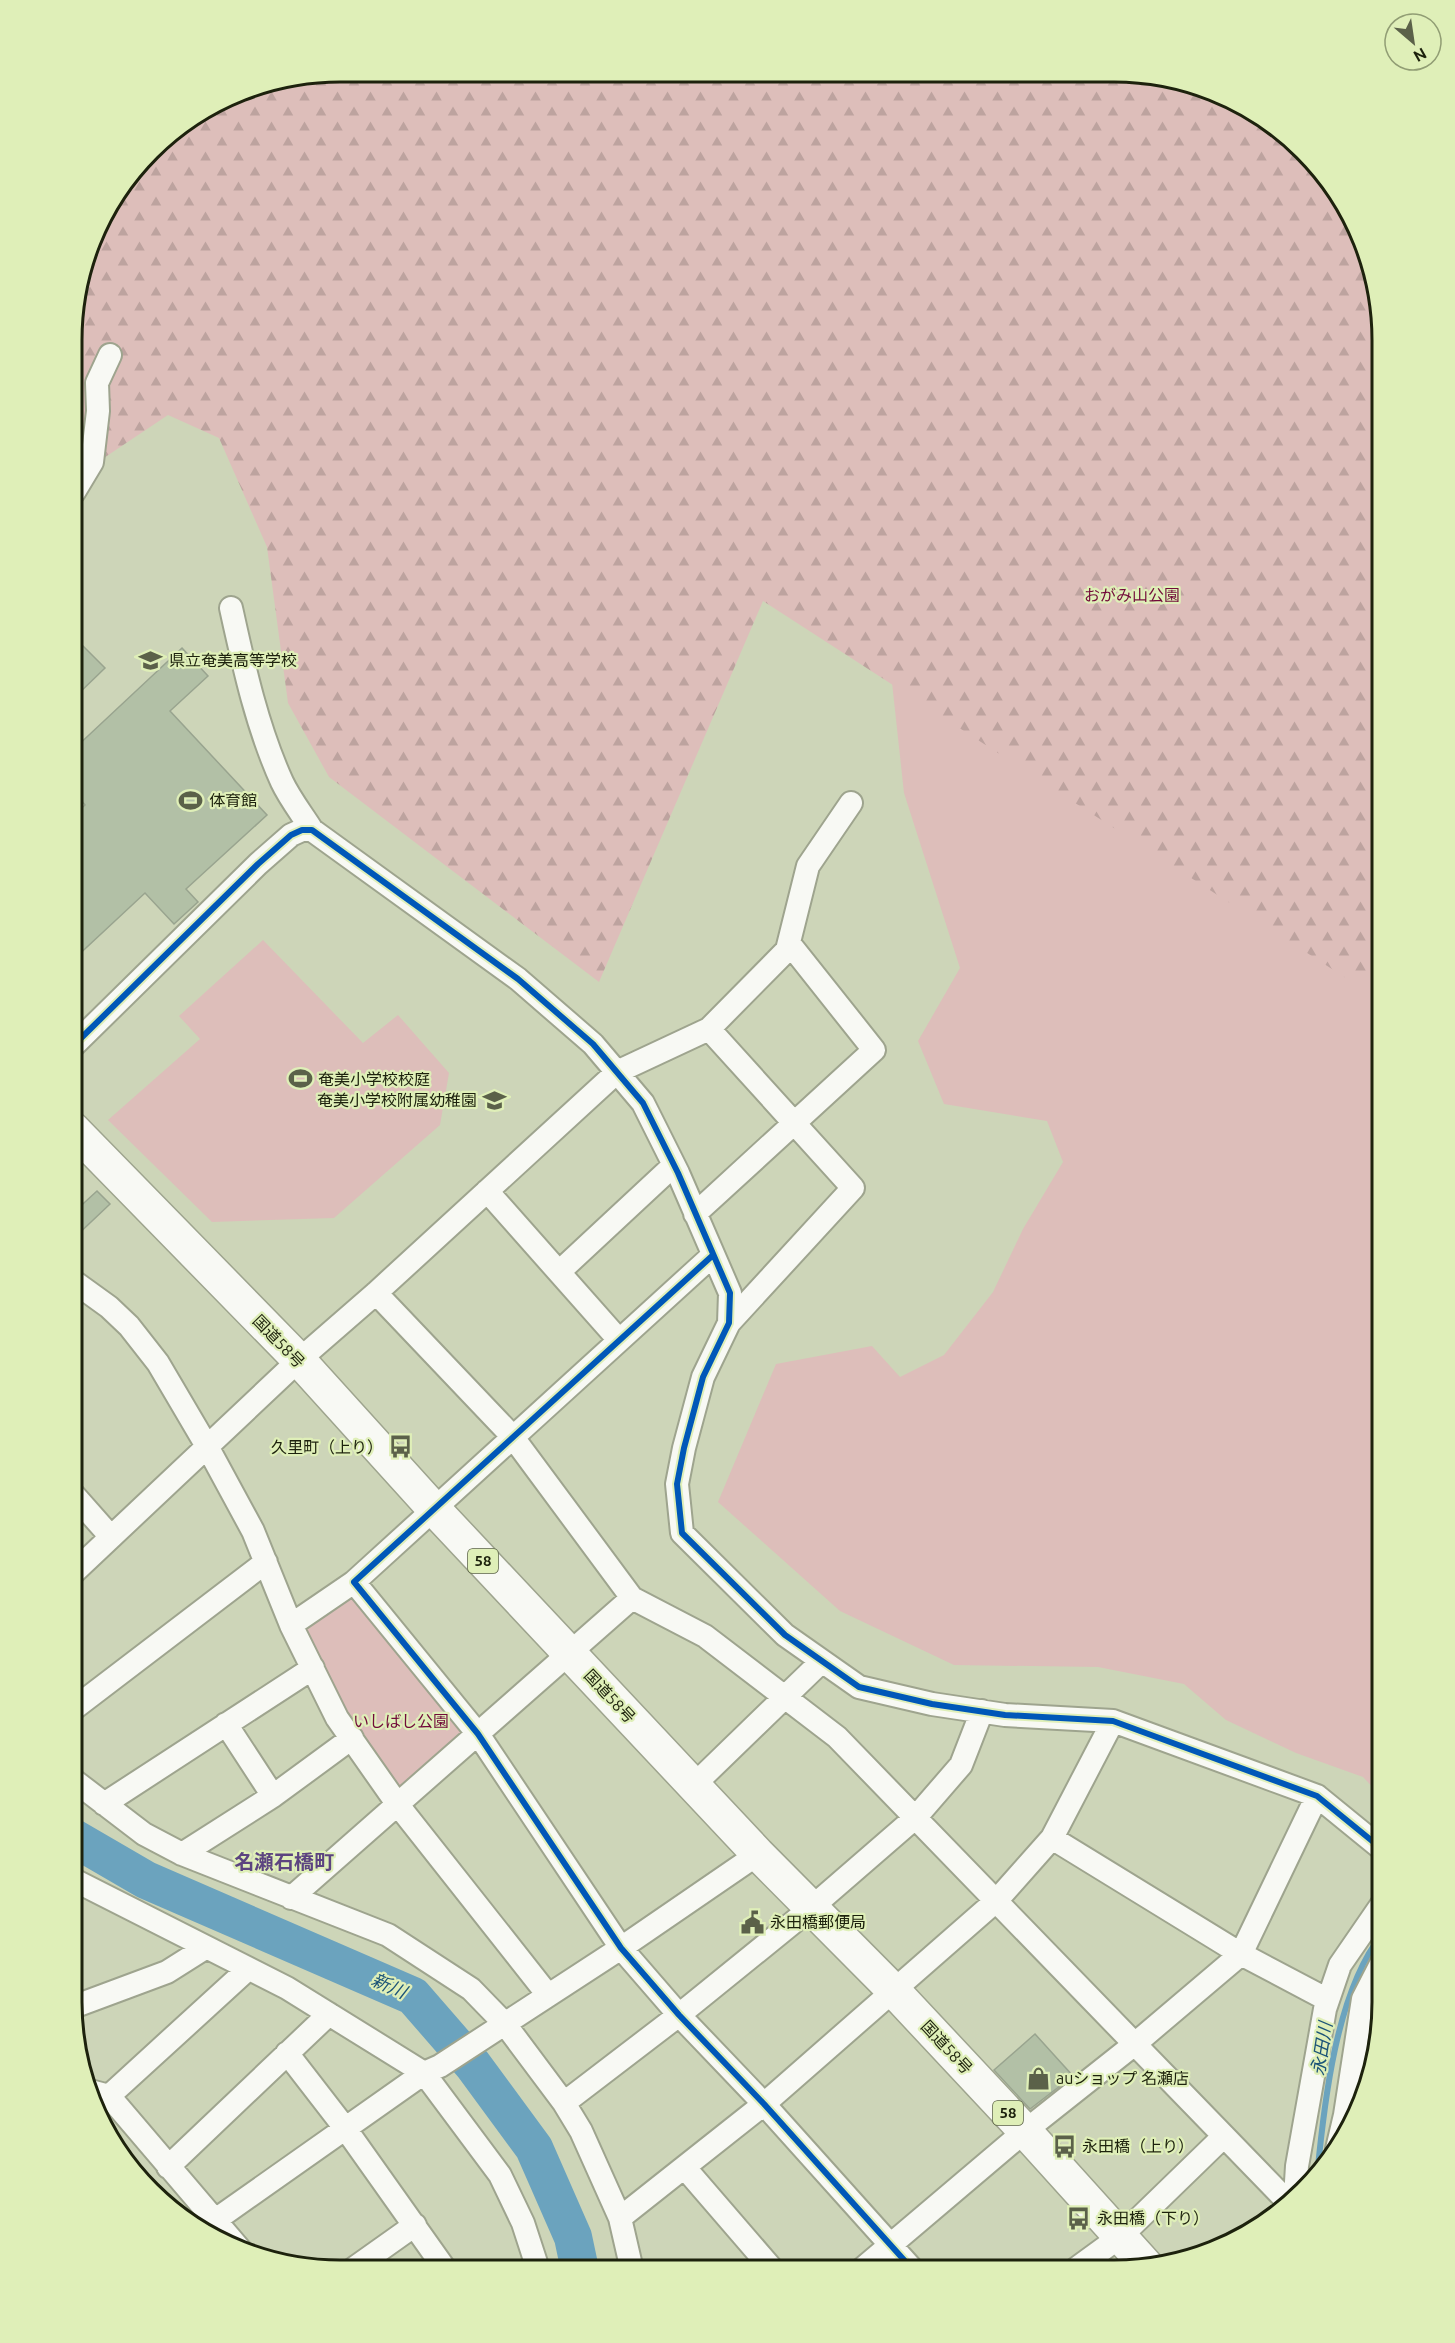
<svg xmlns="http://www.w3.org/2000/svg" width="1455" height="2343" viewBox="0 0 1455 2343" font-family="Ubuntu,'Noto Sans JP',sans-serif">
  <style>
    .green { fill: #ddbeba }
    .forest { fill: url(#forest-firs) }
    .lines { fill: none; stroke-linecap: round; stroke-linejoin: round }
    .stream { stroke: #6ba3be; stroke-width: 6 }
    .river { stroke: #6ba3be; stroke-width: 38 }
    .building { fill: #b2c0a6; stroke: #99a48f; stroke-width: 1.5 }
    .minor-casing { stroke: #9ea48e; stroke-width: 26 }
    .highway-casing { stroke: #9ea48e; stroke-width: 36 }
    .minor { stroke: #f8f9f4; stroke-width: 22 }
    .highway { stroke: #f8f9f4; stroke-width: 33 }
    .cycleway-casing { stroke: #dfefb8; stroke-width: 10 }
    .cycleway { stroke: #0057b8; stroke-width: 6 }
    .labels { text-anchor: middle; stroke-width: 4.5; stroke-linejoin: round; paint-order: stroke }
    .shield { fill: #dfefb8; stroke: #576040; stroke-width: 1.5 }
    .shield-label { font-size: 15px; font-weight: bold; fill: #1d220d }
    .park-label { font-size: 16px; fill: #710a39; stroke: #dfefb8 }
    .poi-label { font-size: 16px; fill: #1d220d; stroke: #dfefb8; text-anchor: start }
    .street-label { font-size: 16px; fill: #1d220d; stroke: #dfefb8 }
    .water-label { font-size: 18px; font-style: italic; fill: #1c5478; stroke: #dfefb8 }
    .quarter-label { font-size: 20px; font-weight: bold; fill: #5c4480; stroke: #dfefb8 }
    .rim { fill: none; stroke: #1d220d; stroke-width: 3 }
  </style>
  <defs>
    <pattern id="forest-firs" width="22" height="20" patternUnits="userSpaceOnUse" patternTransform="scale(1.5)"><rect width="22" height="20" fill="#ddbeba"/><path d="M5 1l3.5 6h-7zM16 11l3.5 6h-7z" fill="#bda39f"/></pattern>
  </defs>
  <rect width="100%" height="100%" fill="#cdd5b8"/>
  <!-- green -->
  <path class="green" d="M1363 241 1383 341 1382 1797 1363 1777 1296 1753 1226 1720 1184 1684 1098 1667 954 1665 840 1611 718 1502 776 1364 872 1346 900 1377 944 1355 993 1292 1023 1229 1063 1162 1047 1121 944 1104 918 1041 960 968 904 793 890 664Z
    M263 940 363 1043 398 1015 449 1073 440 1125 334 1218 212 1222 108 1120 200 1039 179 1016Z
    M354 1589 471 1733 396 1799 296 1630Z"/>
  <!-- forest -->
  <path class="forest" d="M341 72 1150 74 1218 93 1278 128 1328 177 1363 238 1383 340V1002L763 601 599 982 329 777 288 703 267 547 219 438 168 415 74 478V306L100 221 163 139 238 92Z"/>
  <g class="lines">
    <!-- stream -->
    <path class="stream" d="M1317 2177C1324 2103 1336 1992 1382 1934"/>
    <!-- river -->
    <path class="river" d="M72 1837 146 1880 413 1996 473 2065 534 2148 573 2237 580 2270"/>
  </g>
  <!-- building -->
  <path class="building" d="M74 637 105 668 74 698Z
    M182 648 208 676 170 711 267 815 186 889 198 902 174 924 145 893 73 960 74 815 85 805 74 792V749Z
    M97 1191 110 1204 73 1239V1213Z
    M1035 2034 1073 2076 1030 2109 994 2070Z"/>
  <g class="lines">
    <defs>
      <path id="minor" d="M74 492 92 462 98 411 97 383 110 355
        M231 608C244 667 257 727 282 782 290 799 302 814 312 830
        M709 1029 853 1188 729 1323
        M73 1046 258 864 291 835 302 830H312L518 979 593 1044 643 1103 678 1173 730 1293 729 1323 703 1377 684 1448 677 1484 682 1533 785 1635 859 1687 932 1704 1005 1715 1113 1721 1317 1796 1382 1849
        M487 1191 619 1340
        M695 1214 874 1050 789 943
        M712 1256 354 1582 478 1734 621 1948 679 2015 764 2104 913 2270
        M559 1272 674 1165
        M73 1281 109 1307 129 1326 158 1363 208 1448 253 1531 291 1625 337 1718 398 1805 548 1995
        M376 1293 512 1436 632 1598 705 1636 837 1737 1288 2202H1292
        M73 1494 111 1537
        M73 1573 299 1360 376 1293 617 1072 709 1029 787 950 808 866 851 803
        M291 1625 354 1582
        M72 1710 266 1562
        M226 1724 273 1796
        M72 1779 144 1834 182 1854 388 1935 471 1989 505 2024 564 2103 581 2131 620 2218 632 2270
        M694 1785 822 1661
        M104 1804 313 1668
        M1052 1838 1241 1954 1328 2000
        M182 1854 273 1796 352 1738
        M72 1879 287 1988 424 2073 500 2175 523 2223 538 2269
        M291 1898 632 1598
        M73 2007 167 1972 205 1948
        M287 2053 345 2128 445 2269
        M90 2091 109 2096 242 2252
        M109 2096 248 1969
        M564 2103 679 2015 811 1908 916 1817 961 1765 982 1711
        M1337 2149 1345 2115 1363 1999 1382 1962
        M168 2167 329 2014
        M685 2168 773 2270
        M1295 2198 1297 2166 1325 2009 1340 1965 1382 1904
        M620 2218 764 2104 997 1900 1052 1838 1113 1721
        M214 2221 424 2073 440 2066 621 1948 758 1854
        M353 2269 415 2225
        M861 2270 1025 2131 1136 2043 1241 1954 1317 1796
        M1073 2271 1121 2236 1224 2136"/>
      <path id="highway" d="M73 1129 299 1360 433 1508 758 1854 894 1991 1025 2131 1146 2265"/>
    </defs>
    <!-- minor casing -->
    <use href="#minor" class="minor-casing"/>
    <!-- highway casing -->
    <use href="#highway" class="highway-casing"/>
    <!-- minor -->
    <use href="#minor" class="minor"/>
    <!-- highway -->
    <use href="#highway" class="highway"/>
    <defs>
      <path id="cycleway" d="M73 1046 258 864 291 835 302 830H312L518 979 593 1044 643 1103 678 1173 730 1293 729 1323 703 1377 684 1448 677 1484 682 1533 785 1635 859 1687 932 1704 1005 1715 1113 1721 1317 1796 1382 1849
        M712 1256 354 1582 478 1734 621 1948 679 2015 764 2104 913 2270"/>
    </defs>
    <!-- cycleway casing -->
    <use href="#cycleway" class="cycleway-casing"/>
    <!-- cycleway -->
    <use href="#cycleway" class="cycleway"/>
  </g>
  <!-- icons -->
  <defs>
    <symbol id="school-bare" viewBox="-9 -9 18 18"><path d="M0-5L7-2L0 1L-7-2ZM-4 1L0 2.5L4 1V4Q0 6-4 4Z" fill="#5b6149" stroke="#dfefb8" stroke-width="2.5" paint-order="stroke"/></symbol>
    <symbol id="stadium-bare" viewBox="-9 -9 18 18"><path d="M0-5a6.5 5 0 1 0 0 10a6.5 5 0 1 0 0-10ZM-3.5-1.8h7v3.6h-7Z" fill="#5b6149" stroke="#dfefb8" stroke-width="2.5" paint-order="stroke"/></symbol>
    <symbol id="bus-bare" viewBox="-9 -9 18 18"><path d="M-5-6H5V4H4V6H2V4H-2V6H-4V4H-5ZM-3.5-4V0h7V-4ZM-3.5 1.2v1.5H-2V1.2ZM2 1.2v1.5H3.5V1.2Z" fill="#5b6149" stroke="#dfefb8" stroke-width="2.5" paint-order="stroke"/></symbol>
    <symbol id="civic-bare" viewBox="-9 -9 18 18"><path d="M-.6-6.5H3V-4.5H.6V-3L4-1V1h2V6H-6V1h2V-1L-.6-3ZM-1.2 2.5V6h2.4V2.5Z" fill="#5b6149" stroke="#dfefb8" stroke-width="2.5" paint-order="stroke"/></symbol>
    <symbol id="shop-bare" viewBox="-9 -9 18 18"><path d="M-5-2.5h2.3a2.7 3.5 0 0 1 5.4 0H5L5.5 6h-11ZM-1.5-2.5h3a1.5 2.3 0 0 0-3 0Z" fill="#5b6149" stroke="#dfefb8" stroke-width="2.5" paint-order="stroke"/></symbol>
  </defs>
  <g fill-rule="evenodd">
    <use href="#school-bare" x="134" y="644" width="33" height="33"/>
    <use href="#stadium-bare" x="174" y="784" width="33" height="33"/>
    <use href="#stadium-bare" x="284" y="1062" width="33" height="33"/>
    <use href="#school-bare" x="478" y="1084" width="33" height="33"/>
    <use href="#bus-bare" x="384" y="1430" width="33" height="33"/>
    <use href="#civic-bare" x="736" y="1906" width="33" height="33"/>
    <use href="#shop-bare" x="1022" y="2062" width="33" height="33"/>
    <use href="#bus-bare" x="1048" y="2130" width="33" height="33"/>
    <use href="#bus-bare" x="1062" y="2202" width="33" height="33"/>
  </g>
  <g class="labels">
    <!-- shield labels -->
    <g class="shield">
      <rect x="468" y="1549" width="30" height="24" rx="4.5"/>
      <rect x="993" y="2101" width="30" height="24" rx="4.5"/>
    </g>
    <g class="shield-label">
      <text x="483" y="1566">58</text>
      <text x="1008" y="2118">58</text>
    </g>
    <!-- park labels -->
    <g class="park-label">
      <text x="1132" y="601">おがみ山公園</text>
      <text x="401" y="1727">いしばし公園</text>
    </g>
    <!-- poi labels -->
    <g class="poi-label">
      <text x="169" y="666">県立奄美高等学校</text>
      <text x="209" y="806">体育館</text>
      <text x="318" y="1085">奄美小学校校庭</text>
      <text x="477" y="1106" text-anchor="end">奄美小学校附属幼稚園</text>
      <text x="383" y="1453" text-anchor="end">久里町（上り）</text>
      <text x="770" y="1928">永田橋郵便局</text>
      <text x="1056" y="2084">auショップ 名瀬店</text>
      <text x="1082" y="2152">永田橋（上り）</text>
      <text x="1097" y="2224">永田橋（下り）</text>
    </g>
    <!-- street labels -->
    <g class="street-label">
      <text transform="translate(279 1341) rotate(46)" y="6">国道58号</text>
      <text transform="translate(610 1696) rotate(47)" y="6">国道58号</text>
      <text transform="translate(947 2047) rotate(47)" y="6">国道58号</text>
    </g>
    <!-- water labels -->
    <g class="water-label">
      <text transform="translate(389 1986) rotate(24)" y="6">新川</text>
      <text transform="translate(1322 2049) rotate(-81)" y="6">永田川</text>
    </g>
    <!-- quarter labels -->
    <g class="quarter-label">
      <text x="284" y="1869">名瀬石橋町</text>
    </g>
  </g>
  <!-- crop -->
  <path d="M0 0H1455V2343H0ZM340 82H1114A258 258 0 0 1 1372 340V2002A258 258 0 0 1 1114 2260H340A258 258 0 0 1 82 2002V340A258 258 0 0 1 340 82Z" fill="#dfefb8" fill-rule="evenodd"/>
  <path class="rim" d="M340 82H1114A258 258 0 0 1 1372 340V2002A258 258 0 0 1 1114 2260H340A258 258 0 0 1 82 2002V340A258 258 0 0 1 340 82Z"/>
  <!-- north arrow -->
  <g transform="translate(1413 42) rotate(151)"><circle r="28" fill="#dfefb8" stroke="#919d74" stroke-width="1.5"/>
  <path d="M0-4.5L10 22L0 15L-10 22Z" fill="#5b6149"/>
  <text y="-9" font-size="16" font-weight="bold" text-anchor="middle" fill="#1d220d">N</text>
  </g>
</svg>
